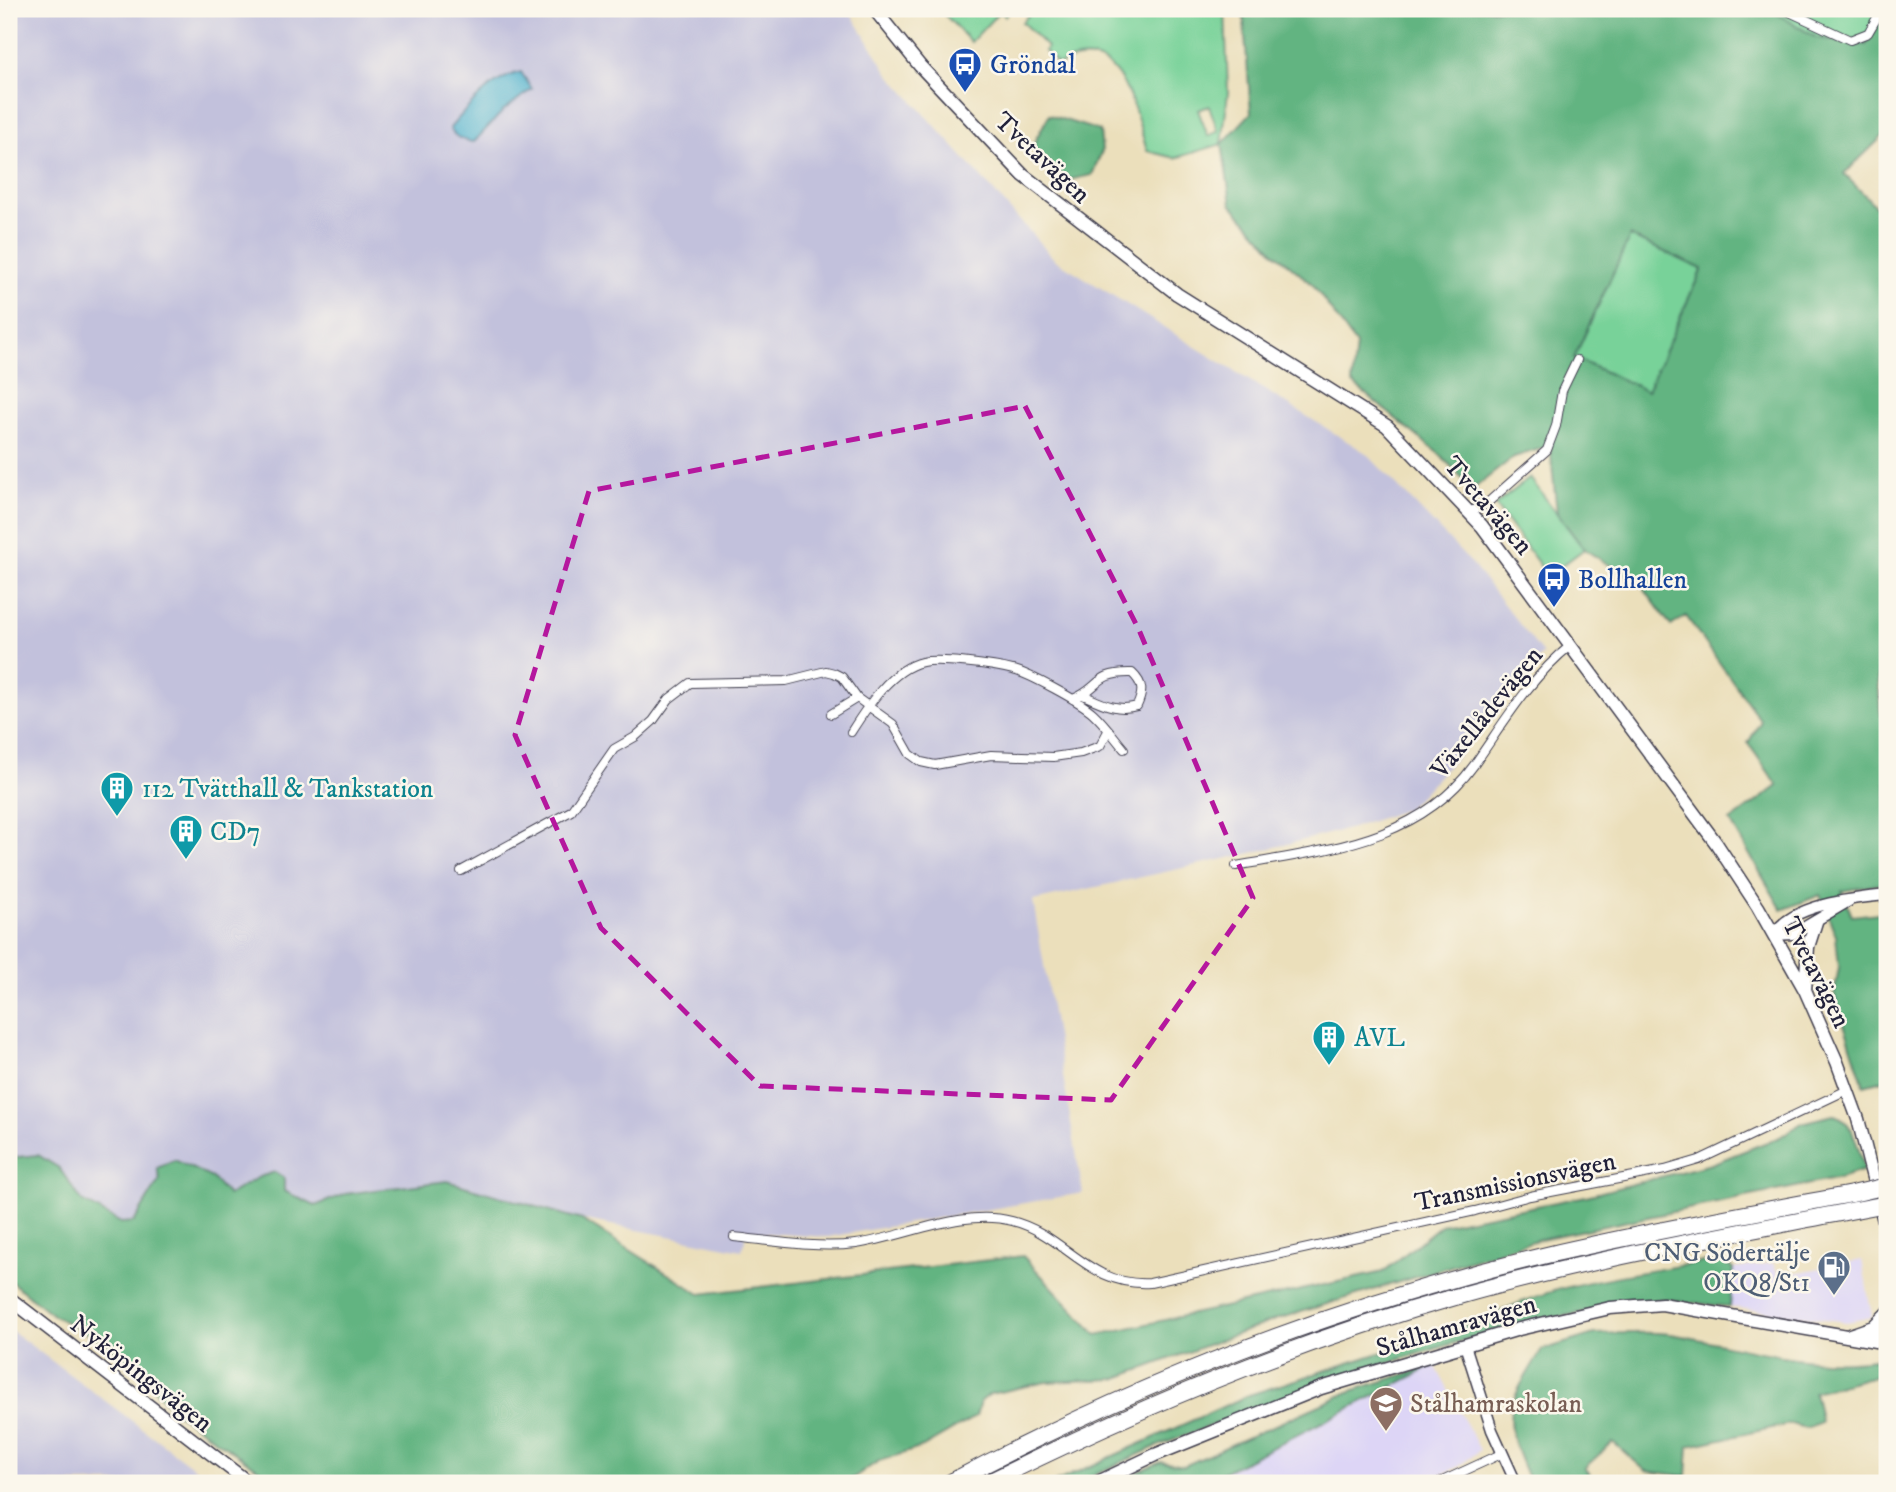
<svg xmlns="http://www.w3.org/2000/svg" width="1896" height="1492" viewBox="0 0 1896 1492" font-family="'IM FELL DW Pica',serif">
  <style>
    .built { fill: #ddd5f6 }
    .industrial { fill: #c2c1dc }
    .green { fill: #78d299; stroke: #4d7a6a; stroke-width: 2; fill-rule: evenodd }
    .forest { fill: #62b481; stroke: #426b5e; stroke-width: 2; fill-rule: evenodd }
    .water { fill: #4eb0cd; stroke: #386984; stroke-width: 2 }
    .lines { fill: none; stroke-linecap: round; stroke-linejoin: round }
    .minor-casing { stroke: #403e4e; stroke-width: 10 }
    .tertiary-casing { stroke: #403e4e; stroke-width: 13 }
    .secondary-casing { stroke: #403e4e; stroke-width: 15 }
    .motorway-casing { stroke: #403e4e; stroke-width: 18 }
    .minor { stroke: #fff; stroke-width: 8 }
    .tertiary { stroke: #fff; stroke-width: 10 }
    .secondary { stroke: #fff; stroke-width: 12 }
    .motorway { stroke: #fff; stroke-width: 16 }
    .motorway-bridge-casing { stroke: #403e4e; stroke-width: 18; stroke-linecap: butt }
    .motorway-bridge { stroke: #fff; stroke-width: 16 }
    .marked { fill: none; stroke: #b5179e; stroke-width: 5; stroke-dasharray: 14 9; stroke-linejoin: round }
    .labels { text-anchor: middle; stroke-width: 5; stroke-linejoin: round; paint-order: stroke }
    .transit-label { font-size: 26px; fill: #164399; stroke: #fbf7ec; text-anchor: start }
    .street-label { font-size: 26px; fill: #22223b; stroke: #fbf7ec }
    .culture-label { font-size: 26px; fill: #0d838f; stroke: #fbf7ec; text-anchor: start }
    .service-label { font-size: 26px; fill: #4e5e75; stroke: #fbf7ec; text-anchor: end }
    .education-label { font-size: 26px; fill: #785e54; stroke: #fbf7ec; text-anchor: start }
  </style>
  <rect width="100%" height="100%" fill="#fbf7ec"/>
  <filter id="ink" filterUnits="userSpaceOnUse"><feTurbulence type="fractalNoise" baseFrequency=".0143" numOctaves="2"/><feDisplacementMap in="SourceGraphic" scale="14" xChannelSelector="R" yChannelSelector="G"/><feConvolveMatrix kernelMatrix="1 2 1 2 8 2 1 2 1" color-interpolation-filters="sRGB"/></filter>
  <filter id="wash" filterUnits="userSpaceOnUse"><feTurbulence type="fractalNoise" baseFrequency=".00686" numOctaves="4" result="noise"/><feDisplacementMap in="SourceGraphic" scale="28" xChannelSelector="R" yChannelSelector="G"/><feGaussianBlur stdDeviation="1.57" result="paint"/><feColorMatrix in="noise" values="0 0 0 0 0 0 0 0 0 0 0 0 0 0 0 0 0 1.4 0 .05"/><feComposite in="paint" operator="in"/></filter>
  <g filter="url(#wash)">
    <rect width="100%" height="100%" fill="#ebdfbb"/>
    <!-- built -->
    <path class="built" d="M1862 1260 1872 1317 1847 1322 1730 1307 1733 1269 1773 1263 1779 1276Z
      M1435 1365 1480 1450 1459 1466 1426 1483H1211L1209 1479Z"/>
    <!-- industrial -->
    <path class="industrial" d="M9 9H848L889 74 1054 259 1366 453 1471 563 1543 654 1504 691 1458 756 1407 809 1352 828 1251 853 1033 901 1083 1193 828 1237 747 1232 742 1250 580 1219 363 1241 301 1199H277L131 1255 9 1180Z
      M9 1329 215 1483H9Z"/>
    <!-- green -->
    <path class="green" d="M939 9H1012L1005 16 1000 11 971 42Z
      M1022 9H1225L1228 92 1222 144 1175 158 1147 151C1134 108 1121 33 1058 65L1045 51 1047 47 1022 22 1028 16ZM1209 106 1218 131 1208 136 1198 110Z
      M1769 9H1885L1866 45 1817 38Z
      M1630 236 1702 269 1647 391 1574 358Z
      M1530 478 1584 549 1548 576 1495 505Z"/>
    <!-- forest -->
    <path class="forest" d="M1243 9H1769L1817 38 1866 45 1887 9V132L1844 174 1887 218V601L1877 647 1880 710 1887 734V883L1842 891 1852 916 1887 912V1079L1864 1085 1834 994 1839 967 1836 936 1820 895 1782 910 1730 821 1778 786 1748 743 1761 721 1686 616 1671 626 1642 586 1584 549 1557 513 1550 446 1514 457 1473 489 1439 454 1352 383 1356 345 1312 284 1274 252 1231 204 1222 144 1251 113ZM1630 236 1702 269 1647 391 1574 358Z
      M1049 115 1100 131 1102 151 1092 175 1069 180 1031 148Z
      M1833 1115C1854 1117 1859 1153 1864 1170L1840 1178 1540 1239 1278 1319 1115 1379 1046 1382 990 1394 980 1402 976 1416 923 1447 879 1461 845 1483H279L172 1410 139 1370 106 1343 54 1316 9 1280V1158L38 1155 59 1168 82 1201 121 1223 134 1222 160 1179 157 1168 175 1160 212 1178 228 1195 259 1177 275 1172 284 1178V1191L315 1206 345 1194 447 1181 582 1220 700 1294 1023 1256 1097 1335 1383 1272 1441 1225 1586 1196 1711 1164 1780 1137 1802 1123Z
      M1703 1262H1722L1733 1269 1730 1307 1661 1299 1518 1324 1318 1384 1153 1448 1077 1483H1053L1249 1395 1486 1319C1550 1282 1630 1275 1703 1262Z
      M1594 1334C1619 1334 1646 1331 1670 1334 1740 1345 1815 1372 1885 1357L1887 1393 1882 1374 1814 1392 1821 1422 1806 1428 1790 1424 1689 1446 1687 1476 1646 1471 1613 1442 1584 1468 1597 1483H1530C1501 1415 1503 1412 1542 1350Z
      M1435 1365 1210 1479 1211 1483H1111L1161 1462 1184 1466 1351 1391Z"/>
    <!-- water -->
    <path class="water" d="M521 72 532 89 504 110 474 142C464 141 454 138 450 128 470 105 490 79 521 72Z"/>
  </g>
  <g filter="url(#ink)">
    <g class="lines">
      <defs>
        <path id="minor" d="M1783 9 1850 40 1868 33 1882 9
          M1469 512 1485 505 1547 450 1556 426 1562 391 1577 360
          M1887 650 1884 694 1887 705
          M1073 699C1101 688 1094 672 1132 673 1144 684 1143 693 1137 706 1117 712 1101 703 1083 695
          M831 714 857 698
          M851 732C867 707 891 669 922 662 939 658 994 665 1013 670 1028 673 1081 702 1093 713 1104 723 1114 737 1124 749
          M1236 866C1323 850 1418 843 1474 765 1505 721 1529 679 1571 645
          M461 871 571 811 614 749 635 737 653 721 669 699 690 683 786 681 826 671 834 673 842 677 857 698 893 724 910 754 921 762 935 765 991 755 1053 757 1081 753 1100 746 1108 731
          M734 1237C772 1241 817 1249 856 1244 906 1237 962 1208 1012 1221 1065 1234 1088 1287 1150 1283L1475 1211 1530 1196 1665 1170 1699 1160 1847 1090
          M1438 1483 1501 1454"/>
        <path id="tertiary" d="M1849 901 1793 934 1774 935C1790 904 1856 898 1887 895
          M1465 1345 1492 1430 1516 1483"/>
        <path id="secondary" d="M874 9 920 66 1023 175 1177 294 1387 426 1482 526 1716 843 1758 907 1805 990 1837 1062 1858 1119 1887 1233
          M1805 990 1808 947 1816 922
          M9 1298 249 1483
          M1850 1335 1873 1327 1887 1313
          M1864 1336 1887 1330
          M1096 1483 1155 1455 1321 1388 1519 1329 1610 1308 1662 1304 1887 1343"/>
        <path id="motorway" d="M949 1483C1138 1383 1343 1303 1551 1254 1651 1231 1751 1213 1852 1194
          M987 1483C1139 1407 1298 1341 1462 1295 1591 1259 1723 1236 1855 1210"/>
      </defs>
      <!-- minor casing -->
      <use href="#minor" class="minor-casing"/>
      <!-- tertiary casing -->
      <use href="#tertiary" class="tertiary-casing"/>
      <!-- secondary casing -->
      <use href="#secondary" class="secondary-casing"/>
      <!-- motorway casing -->
      <use href="#motorway" class="motorway-casing"/>
      <!-- minor -->
      <use href="#minor" class="minor"/>
      <!-- tertiary -->
      <use href="#tertiary" class="tertiary"/>
      <!-- secondary -->
      <use href="#secondary" class="secondary"/>
      <!-- motorway -->
      <use href="#motorway" class="motorway"/>
      <defs>
        <path id="motorway-bridge" d="M1852 1194 1887 1186
          M1855 1210 1887 1204"/>
      </defs>
      <!-- motorway-bridge casing -->
      <use href="#motorway-bridge" class="motorway-bridge-casing"/>
      <!-- motorway-bridge -->
      <use href="#motorway-bridge" class="motorway-bridge"/>
    </g>
  </g>
  <!-- marked area -->
  <path class="marked" d="M1025 406 1139 630 1253 898 1111 1100 760 1086 601 928 515 735 589 491Z"/>
  <!-- icons -->
  <defs>
    <symbol id="bus-pin" viewBox="-11 -11 22 30"><path d="M0 17L-7.5 6A9.5 9.5 0 1 1 7.5 6Z" fill="#1a4fb4" stroke="#fbf7ec"/><path d="M-5-6H5V4H4V6H2V4H-2V6H-4V4H-5ZM-3.5-4V0h7V-4ZM-3.5 1.2v1.5H-2V1.2ZM2 1.2v1.5H3.5V1.2Z" fill="#fff"/></symbol>
    <symbol id="building-pin" viewBox="-11 -11 22 30"><path d="M0 17L-7.5 6A9.5 9.5 0 1 1 7.5 6Z" fill="#0f9aa8" stroke="#fbf7ec"/><path d="M-4-6H4V6H1V3H-1V6H-4ZM-2.5-4.3h1.7v1.8h-1.7ZM.8-4.3h1.7v1.8H.8ZM-2.5-1h1.7V.8h-1.7ZM.8-1h1.7V.8H.8Z" fill="#fff"/></symbol>
    <symbol id="fuel-pin" viewBox="-11 -11 22 30"><path d="M0 17L-7.5 6A9.5 9.5 0 1 1 7.5 6Z" fill="#5c6f8a" stroke="#fbf7ec"/><path d="M-5.5-6h7V0h2V4h1.3V-2.5L3-4.5l.8-.8L6-3V5H2.5V1h-1V6h-7ZM-4.2-4.7v3.2H.2V-4.7Z" fill="#fff"/></symbol>
    <symbol id="school-pin" viewBox="-11 -11 22 30"><path d="M0 17L-7.5 6A9.5 9.5 0 1 1 7.5 6Z" fill="#8d6e63" stroke="#fbf7ec"/><path d="M0-5L7-2L0 1L-7-2ZM-4 1L0 2.5L4 1V4Q0 6-4 4Z" fill="#fff"/></symbol>
  </defs>
  <g fill-rule="evenodd">
    <use href="#bus-pin" x="946" y="45" width="38" height="52"/>
    <use href="#bus-pin" x="1535" y="560" width="38" height="52"/>
    <use href="#building-pin" x="98" y="769" width="38" height="52"/>
    <use href="#building-pin" x="167" y="812" width="38" height="52"/>
    <use href="#building-pin" x="1310" y="1018" width="38" height="52"/>
    <use href="#fuel-pin" x="1815" y="1248" width="38" height="52"/>
    <use href="#school-pin" x="1367" y="1384" width="38" height="52"/>
  </g>
  <g class="labels">
    <!-- transit labels -->
    <g class="transit-label">
      <text x="990" y="73">Gröndal</text>
      <text x="1578" y="588">Bollhallen</text>
    </g>
    <!-- street labels -->
    <g class="street-label">
      <text transform="translate(1043 157) rotate(43)" y="9">Tvetavägen</text>
      <text transform="translate(1489 505) rotate(49)" y="9">Tvetavägen</text>
      <text transform="translate(1486 712) rotate(-51)" y="9">Växellådevägen</text>
      <text transform="translate(1817 972) rotate(63)" y="9">Tvetavägen</text>
      <text transform="translate(1515 1181) rotate(-12)" y="9">Transmissionsvägen</text>
      <text transform="translate(1456 1325) rotate(-16)" y="9">Stålhamravägen</text>
      <text transform="translate(142 1373) rotate(38)" y="9">Nyköpingsvägen</text>
    </g>
    <!-- culture labels -->
    <g class="culture-label">
      <text x="142" y="797">112 Tvätthall &amp; Tankstation</text>
      <text x="210" y="840">CD7</text>
      <text x="1354" y="1046">AVL</text>
    </g>
    <!-- service labels -->
    <g class="service-label">
      <text x="1810" y="1261">CNG Södertälje<tspan x="1810" dy="30">OKQ8/St1</tspan></text>
    </g>
    <!-- education labels -->
    <g class="education-label">
      <text x="1410" y="1412">Stålhamraskolan</text>
    </g>
  </g>
  <!-- margin -->
  <rect width="1896" height="1492" fill="none" stroke="#fbf7ec" stroke-width="35"/>
</svg>
